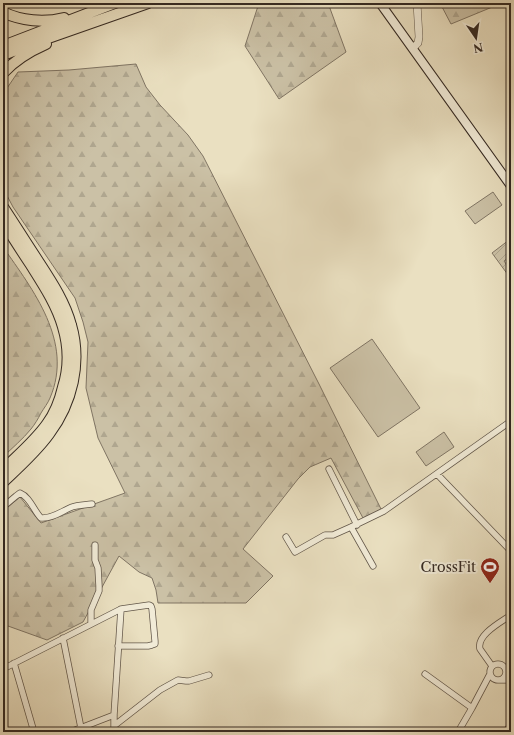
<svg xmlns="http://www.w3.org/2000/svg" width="514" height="735" viewBox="0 0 514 735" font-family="'Libre Caslon Text',serif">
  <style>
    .forest { fill: url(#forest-firs); stroke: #807564 }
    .garden { fill: url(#garden-furrows); stroke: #807564 }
    .pitch { fill: #cbc1a6; stroke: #807564 }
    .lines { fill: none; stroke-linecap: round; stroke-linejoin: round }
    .minor-casing { stroke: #62574a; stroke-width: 7 }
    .tertiary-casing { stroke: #62574a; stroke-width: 8 }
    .secondary-casing { stroke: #342922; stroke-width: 10 }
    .motorway-casing { stroke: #342922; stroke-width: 12 }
    .minor { stroke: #f1ebd7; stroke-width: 5.5 }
    .tertiary { stroke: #f1ebd7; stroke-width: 7 }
    .secondary { stroke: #f1ebd7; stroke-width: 8 }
    .motorway { stroke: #eae0c1; stroke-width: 10 }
    .labels { text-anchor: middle; stroke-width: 4; stroke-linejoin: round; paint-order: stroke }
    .poi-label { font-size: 14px; fill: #342922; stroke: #f1ebd7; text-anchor: end }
  </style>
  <defs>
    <pattern id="forest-firs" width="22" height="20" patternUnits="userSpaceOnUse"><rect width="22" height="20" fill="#cbc1a6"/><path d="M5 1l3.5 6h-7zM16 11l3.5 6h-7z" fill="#afa68f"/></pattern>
    <pattern id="garden-furrows" width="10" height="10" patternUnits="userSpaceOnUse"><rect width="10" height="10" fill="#cbc1a6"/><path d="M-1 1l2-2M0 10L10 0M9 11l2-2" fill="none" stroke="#afa68f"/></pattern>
  </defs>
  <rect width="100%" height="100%" fill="#eae0c1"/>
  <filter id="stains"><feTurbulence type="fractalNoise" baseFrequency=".005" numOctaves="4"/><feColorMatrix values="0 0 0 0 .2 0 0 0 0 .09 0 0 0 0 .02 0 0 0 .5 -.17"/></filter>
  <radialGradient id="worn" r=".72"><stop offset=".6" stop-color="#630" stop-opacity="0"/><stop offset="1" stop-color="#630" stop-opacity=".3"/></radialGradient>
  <!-- forest -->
  <path class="forest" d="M259 3H328L346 52 279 99 245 46Z
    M440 3H502L451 24Z
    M136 64 146 87 160 105 188 135 203 156 319 384 381 509 363 518 331 458 310 467 298 479 243 549 273 576 246 603H158L156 590 152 578 139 572 119 556 83 622 47 640 8 626 3 625V511L20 497 41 523 125 493 98 438 86 388 88 342 83 322 75 298 13 207 3 188V94L18 72 69 70Z
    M3 247C33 290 74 342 50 398 48 403 44 408 41 413 38 419 35 424 31 429 23 439 12 448 3 457Z"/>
  <!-- garden -->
  <path class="garden" d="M509 240 511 243V256L504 261 511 271V279L492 253Z"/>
  <!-- pitch -->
  <path class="pitch" d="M493 192 502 205 475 224 465 211Z
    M372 339 420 408 378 437 330 368Z
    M444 432 454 447 426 466 416 452Z"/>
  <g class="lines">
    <defs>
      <path id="minor" d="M329 469 357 525
        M437 474 511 551
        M3 507 16 496 20 493C30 497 34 511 41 518 52 519 62 511 72 507 78 505 85 505 92 504
        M351 527 373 566
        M286 537 295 552 325 535H333L351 527 384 511 511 421
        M91 624V610L99 591V586L98 568 95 560V545
        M63 638 81 728
        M14 663 34 732
        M490 672a8 8 0 1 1 16 0a8 8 0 1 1-16 0Z
        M492 666 480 649C476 635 501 622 511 615
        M3 669 121 609 149 605 151 606 152 609 155 641V644L152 645 148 646H118
        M425 674 472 708
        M501 680H511
        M115 725 160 690 178 680 186 681H189L209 675
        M70 732 114 715
        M114 732V715L121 609
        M223 732 240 731 279 732
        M458 732 472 708 490 674
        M505 732 511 725"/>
      <path id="tertiary" d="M413 48 418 43 419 37 417 3"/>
      <path id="secondary" d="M380 3 511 186"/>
      <path id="motorway" d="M3 12C21 21 44 23 64 18
        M3 46 115 3
        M3 55 31 44 148 3
        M3 73C15 60 30 51 46 44
        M3 207C15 225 26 243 38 261 51 281 65 302 71 325 82 363 72 403 49 434 36 452 19 467 3 482
        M3 221C12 236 21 250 31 265 43 284 57 305 63 327 69 347 69 368 63 387 60 400 55 413 47 424 35 441 18 455 3 470"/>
    </defs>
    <!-- minor casing -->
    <use href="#minor" class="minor-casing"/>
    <!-- tertiary casing -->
    <use href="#tertiary" class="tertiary-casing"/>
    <!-- secondary casing -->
    <use href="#secondary" class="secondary-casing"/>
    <!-- motorway casing -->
    <use href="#motorway" class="motorway-casing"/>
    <!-- minor -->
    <use href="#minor" class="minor"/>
    <!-- tertiary -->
    <use href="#tertiary" class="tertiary"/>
    <!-- secondary -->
    <use href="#secondary" class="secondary"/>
    <!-- motorway -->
    <use href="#motorway" class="motorway"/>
  </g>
  <!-- icons -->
  <defs>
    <symbol id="stadium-pin" viewBox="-11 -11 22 30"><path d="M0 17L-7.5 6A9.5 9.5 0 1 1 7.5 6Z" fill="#8f2418" stroke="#f1ebd7"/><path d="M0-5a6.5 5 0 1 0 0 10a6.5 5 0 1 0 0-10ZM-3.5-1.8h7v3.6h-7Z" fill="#fff"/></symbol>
  </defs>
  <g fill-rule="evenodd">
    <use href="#stadium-pin" x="479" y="556" width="22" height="30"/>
  </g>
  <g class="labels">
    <!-- poi labels -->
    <g class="poi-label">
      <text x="476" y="572">CrossFit</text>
    </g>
  </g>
  <!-- margin -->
  <rect width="514" height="735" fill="none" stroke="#eae0c1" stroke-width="16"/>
  <rect x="4" y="4" width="506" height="727" fill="none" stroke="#342922" stroke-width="2"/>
  <rect x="8" y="8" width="498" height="719" fill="none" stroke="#342922"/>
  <!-- north arrow -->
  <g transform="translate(476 38) rotate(167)" stroke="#f1ebd7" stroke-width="3" paint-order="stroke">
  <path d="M0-3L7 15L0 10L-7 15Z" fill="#342922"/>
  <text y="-6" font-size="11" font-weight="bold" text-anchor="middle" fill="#342922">N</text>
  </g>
  <rect width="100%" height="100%" filter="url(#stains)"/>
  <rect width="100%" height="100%" fill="url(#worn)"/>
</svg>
